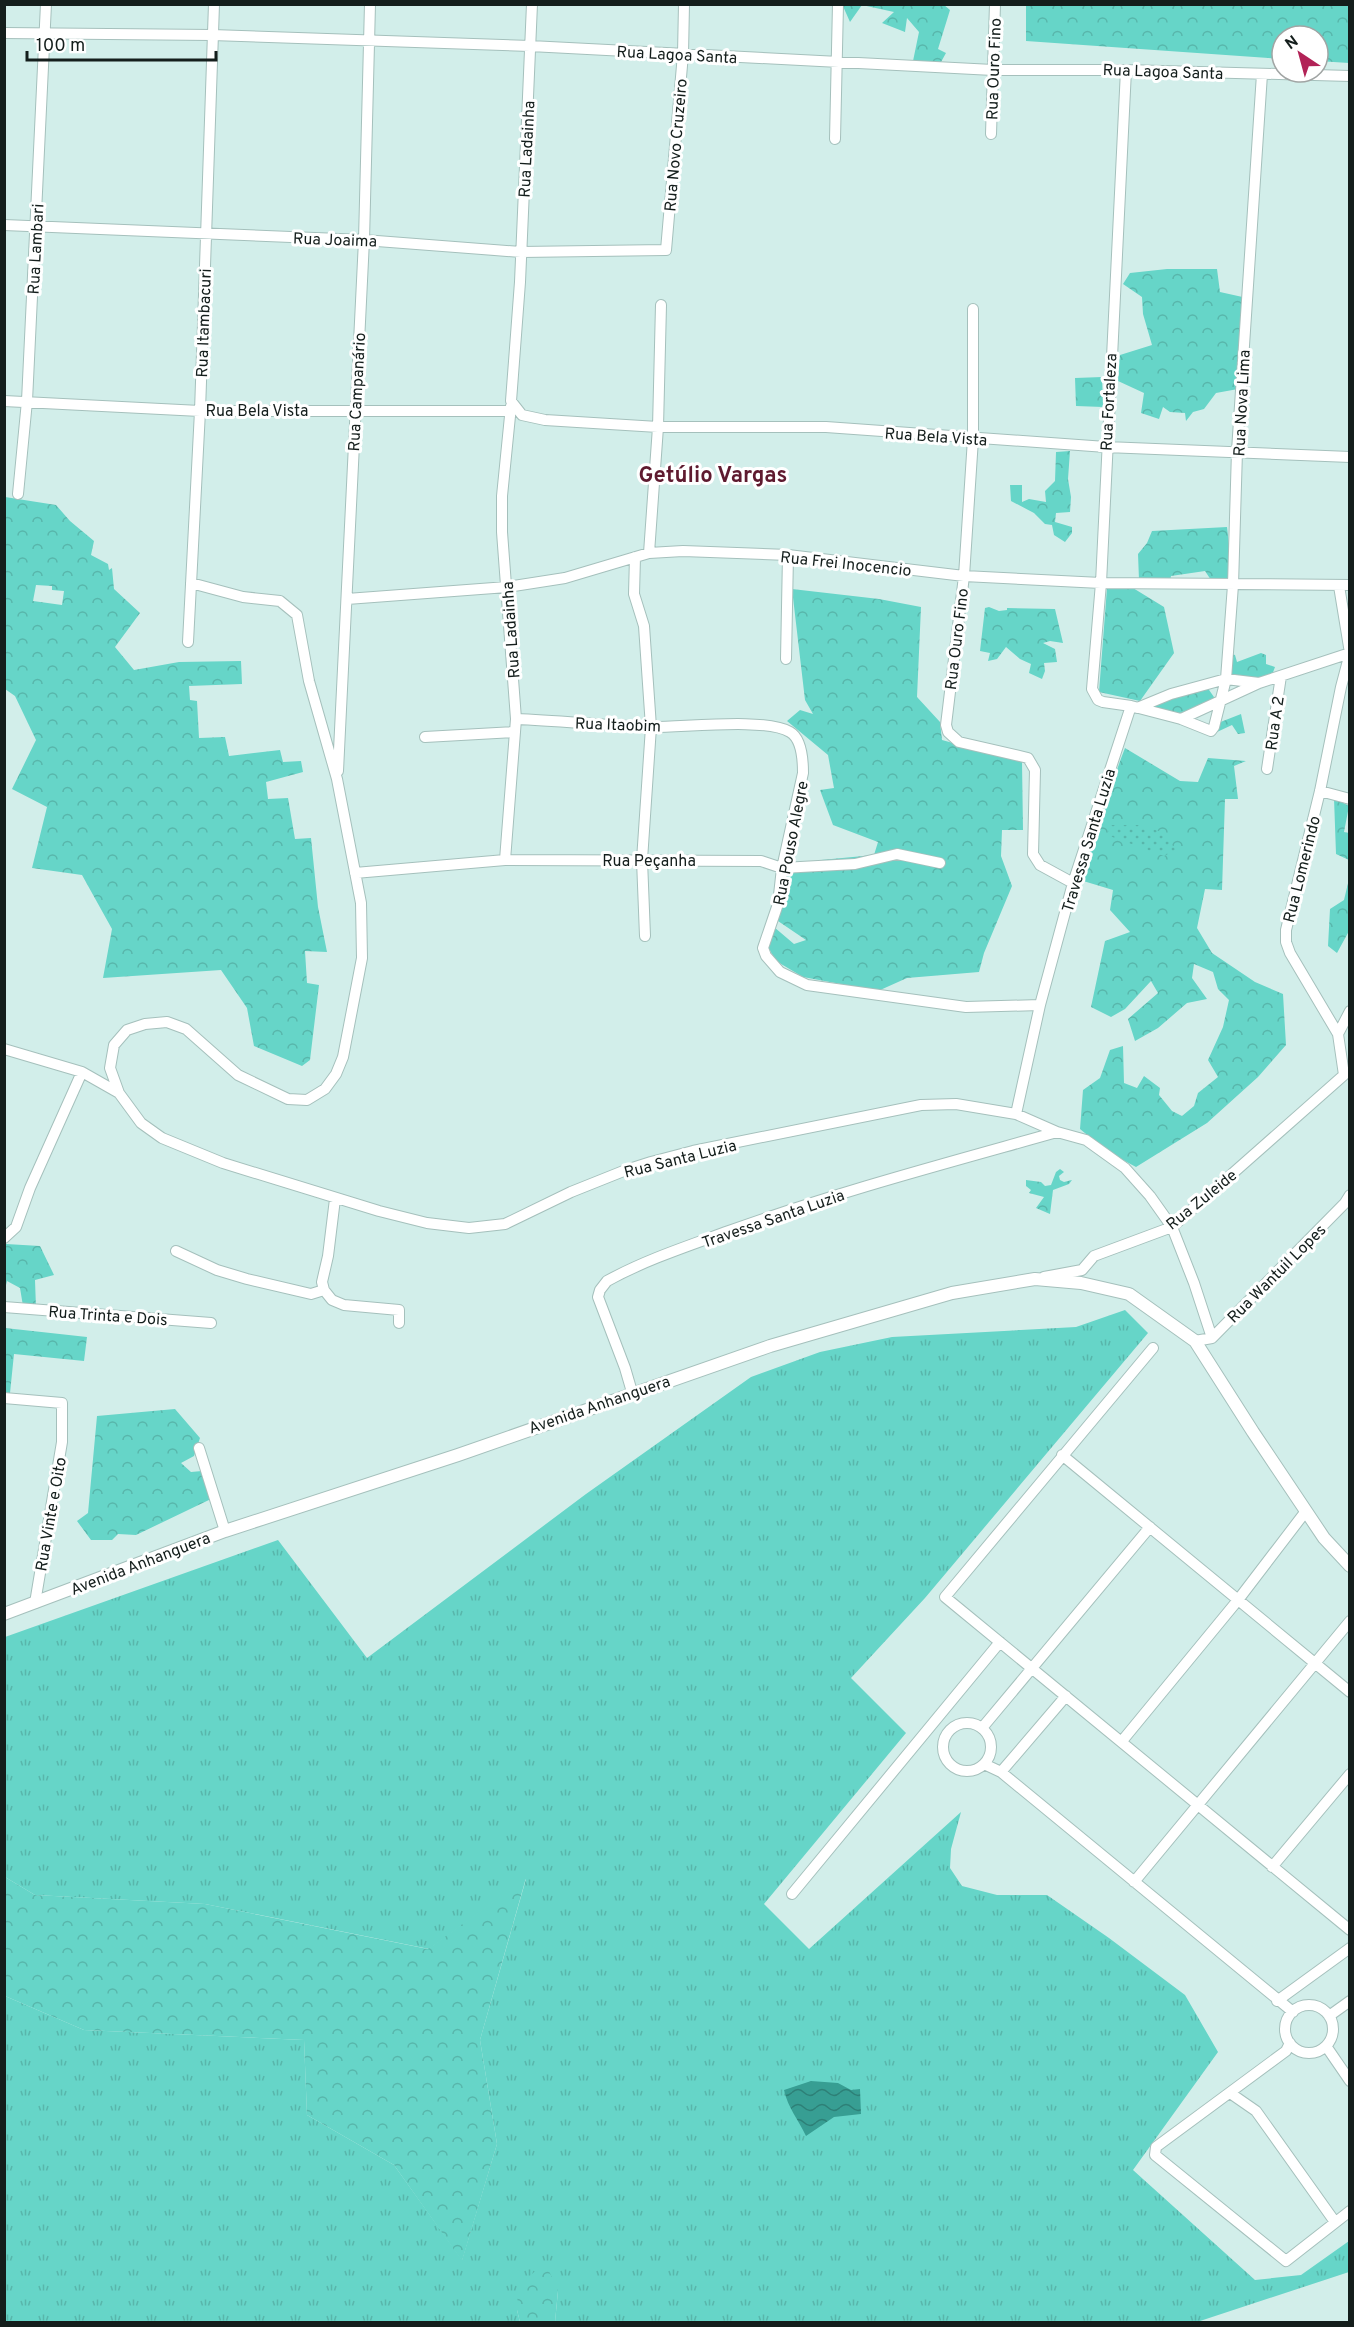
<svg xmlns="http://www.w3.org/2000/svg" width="1354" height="2327" viewBox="0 0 1354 2327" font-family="Overpass,sans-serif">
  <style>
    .grass { fill: url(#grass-tufts) }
    .forest { fill: url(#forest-crowns); fill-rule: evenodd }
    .garden { fill: url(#garden-dots) }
    .water { fill: url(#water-waves) }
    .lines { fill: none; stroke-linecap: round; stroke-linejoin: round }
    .minor-casing { stroke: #a5c0bc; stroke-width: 12 }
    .tertiary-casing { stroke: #a5c0bc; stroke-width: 14 }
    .minor { stroke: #fff; stroke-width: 10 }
    .tertiary { stroke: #fff; stroke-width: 12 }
    .labels { text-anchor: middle; stroke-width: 6; stroke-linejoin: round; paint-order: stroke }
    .street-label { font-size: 16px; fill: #141e1c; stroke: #fff }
    .district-label { font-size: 22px; font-weight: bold; fill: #5e1a2f; stroke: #fff }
  </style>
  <defs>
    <pattern id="grass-tufts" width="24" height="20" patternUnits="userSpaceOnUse" patternTransform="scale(1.5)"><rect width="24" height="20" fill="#66d5c8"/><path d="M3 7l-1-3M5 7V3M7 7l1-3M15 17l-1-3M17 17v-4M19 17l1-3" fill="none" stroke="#58b6ab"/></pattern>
    <pattern id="forest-crowns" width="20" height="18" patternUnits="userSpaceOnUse" patternTransform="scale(1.5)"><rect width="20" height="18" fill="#66d5c8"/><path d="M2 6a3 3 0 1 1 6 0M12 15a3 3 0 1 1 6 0" fill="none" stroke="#58b6ab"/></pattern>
    <pattern id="garden-dots" width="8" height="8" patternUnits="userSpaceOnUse" patternTransform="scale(1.5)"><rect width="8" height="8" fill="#66d5c8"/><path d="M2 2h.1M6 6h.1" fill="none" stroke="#58b6ab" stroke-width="1.8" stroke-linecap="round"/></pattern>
    <pattern id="water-waves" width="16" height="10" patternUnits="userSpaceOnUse" patternTransform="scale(1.5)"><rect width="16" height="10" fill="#379e93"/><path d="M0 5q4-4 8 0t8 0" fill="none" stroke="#2d8077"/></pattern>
  </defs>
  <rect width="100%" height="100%" fill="#d2eeea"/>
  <!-- grass -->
  <path class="grass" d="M1125 1310 1148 1333 925 1598 851 1678 906 1733 764 1904 809 1949 961 1812 951 1849 950 1868 962 1886 997 1895H1047L1109 1938 1185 1995 1218 2052 1133 2170 1255 2280 1301 2275 1349 2241V2272L1197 2322H555L558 2291 517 2310 520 2322H5V1996L84 2030 304 2040 307 2115 394 2165 462 2260 497 2144 480 2040 526 1879 429 1949 205 1904 35 1895 5 1877V1637L278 1540 367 1658 586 1494 751 1377 820 1352 892 1337 1076 1327Z"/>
  <!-- forest -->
  <path class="forest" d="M842 4 944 5 950 10 938 49 946 53 941 62 913 61 919 32 907 18 905 32 882 23 894 12 862 5 850 22Z
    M1026 5H1349V63L1318 61V36H1282V59L1026 41Z
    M1167 269H1217L1220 292 1247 298 1238 389 1216 393 1204 409 1193 412 1186 421 1185 413 1170 412 1163 407 1159 419 1141 413 1144 393 1118 381 1120 355 1152 345 1143 314 1142 297 1123 284 1130 273Z
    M1102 377 1103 407 1076 406 1075 378Z
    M1070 451 1068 479 1071 497 1070 512 1056 513 1055 522 1072 527V533L1065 542 1054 535 1052 525 1045 524 1034 513 1011 501 1010 485H1022V502L1029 499 1046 502 1045 491 1055 481 1056 452Z
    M5 497 56 505 70 521 94 541 91 555 108 564 109 570 112 568 114 589 140 613 115 647 134 670 179 662 241 661 242 684 189 686 190 700 197 701 199 738 225 737 229 756 280 750 283 762 301 761 303 772 266 782 268 799 288 798 295 839 311 838 318 907 327 952 305 951 307 983 319 985 310 1060 302 1066 254 1046 247 1008 221 970 103 978 112 929 82 875 32 868 47 807 12 789 36 740 15 696 5 689ZM36 585 52 586V590L64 591 62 605 33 601Z
    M1227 527 1233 580H1211L1205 571 1171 576 1170 581 1139 580 1138 554 1147 543 1152 531Z
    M1107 588H1133L1164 607 1174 653 1140 701 1099 692Z
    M792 589 879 599 921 607 917 697 940 722 942 740 1022 762 1023 830H1002L1001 856 1012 886 984 953 979 972 907 978 878 991 803 977 776 961 768 947 774 927 794 944 806 940 778 921 786 871 821 860 874 855 878 842 833 825 820 790 834 788 828 755 787 721 800 710 813 714 805 700Z
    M989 607 999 611 1007 610V608L1055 609 1063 643 1050 641 1043 643 1055 649 1057 662 1044 663 1045 671 1042 679 1029 673 1031 664 1020 659 1006 647 997 659 988 661 990 653 980 651 985 608Z
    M1261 653 1266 655V664L1275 667 1272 675 1259 683 1229 676 1231 654 1235 655 1237 662Z
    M1207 687 1216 700 1180 715 1148 708 1175 696Z
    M1241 714 1245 733 1238 734 1232 725 1217 732 1218 723Z
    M1125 748 1180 781 1198 782 1208 758 1246 761 1234 766 1238 799H1225L1222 890 1205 889 1197 928 1212 953 1255 982 1283 994 1286 1045 1258 1077 1207 1123 1136 1167 1108 1152 1080 1129 1083 1090 1100 1078 1110 1050 1123 1046 1124 1083 1137 1088 1144 1076 1160 1088 1159 1095 1172 1111 1182 1116 1194 1106 1198 1093 1218 1077 1208 1060 1223 1027 1229 1000 1218 989 1213 972 1194 964 1192 978 1207 999 1187 1003 1158 1028 1135 1041 1128 1019 1158 993 1151 981 1125 1009 1111 1017 1091 1007 1105 941 1130 932 1110 910 1113 890 1080 880C1095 836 1108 792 1125 748Z
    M1334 798 1349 806 1344 832 1349 833V860L1336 854Z
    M1349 879V931L1337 953 1328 946 1330 909 1344 900Z
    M1060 1169 1064 1172 1059 1176 1060 1180 1064 1182 1072 1180 1069 1184 1053 1190 1050 1214 1036 1208 1044 1197 1029 1193 1031 1190 1026 1186V1180L1041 1182 1045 1186 1051 1185 1056 1172Z
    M6 1244 40 1246 54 1275 35 1280 36 1308 23 1306 20 1288 7 1281 5 1289Z
    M5 1328 87 1337 84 1361 14 1354 10 1393 5 1392Z
    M175 1409 200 1438 194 1456 181 1463 191 1472 202 1471 211 1499 136 1535 118 1534 112 1540H91L77 1521 88 1513 97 1416Z
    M5 1877 35 1895 205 1904 428 1949 526 1878 480 2040 497 2144 462 2261 394 2165 307 2115 304 2040 84 2030 5 1996Z
    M545 2262 558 2291 555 2322H520L517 2310 518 2287Z"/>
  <!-- garden -->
  <path class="garden" d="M1111 825H1138L1162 832 1176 850 1164 856 1107 835Z"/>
  <!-- water -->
  <path class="water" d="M811 2081 838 2083 851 2090 860 2089 861 2114 834 2117 806 2136C798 2119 788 2108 784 2090Z"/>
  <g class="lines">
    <defs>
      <path id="minor" d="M532 4 520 282 511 401 522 415 545 420 658 427H826L1106 447 1350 457
        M4 33 212 35 530 46 993 70H1126L1350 76
        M1126 70 1101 583 1092 689 1098 700 1103 702 1131 706 1181 719 1211 731 1214 727 1226 679 1233 585 1237 451 1262 74
        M991 134 995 4
        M835 139 838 4
        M4 225 364 240 521 252 666 250 683 54 684 4
        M973 309V439L964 576 946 725 948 732 959 742 1028 758 1035 770 1033 854 1040 865 1073 883
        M4 401 200 411H510
        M18 494 27 401 46 4
        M649 553 658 427 661 305
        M635 557 634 594 644 626 651 727 642 860 645 936
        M1339 586 1350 653
        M347 599 507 587 565 578 649 553 683 551 788 555 964 576 1101 583 1350 585
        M188 642 200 411 214 4
        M786 659 788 555
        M1137 708 1171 694 1226 679 1259 683 1350 653
        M516 719C560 721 604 725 649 727 680 728 765 717 790 732 802 739 803 761 803 773L782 868 778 904 763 948 766 956 780 972 807 985 966 1007 1040 1005
        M1181 719 1259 683
        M425 737 514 732
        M1267 769 1281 676
        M338 771 364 240 370 4
        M1320 791 1350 799
        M505 860 516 719 502 532V496L511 406
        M355 873 505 860 761 861 782 868 855 864 897 854 940 863
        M1338 1034 1350 1011
        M4 1049 82 1072 119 1093 141 1123 162 1138 223 1163 379 1211 427 1223 469 1228 505 1224 571 1192 626 1170 651 1162 693 1151 921 1105 956 1104 1016 1114 1057 1132 1086 1140 1125 1168 1150 1196 1172 1227 1194 1283 1212 1338
        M1344 1075 1338 1034 1290 953 1286 942V930L1320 791 1341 687 1350 653
        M119 1093 110 1068 114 1045 127 1030 145 1024 167 1022 186 1029 238 1075 288 1099 307 1100 325 1089 336 1074 343 1057 362 958 361 903 337 779 309 681 297 615 280 601 243 597 191 583
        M1016 1114 1040 1005 1073 883 1131 706
        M335 1199 328 1256 322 1282 324 1290 332 1300 344 1305 399 1310V1323
        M4 1238 16 1227 30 1188 82 1072
        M176 1251 217 1270 247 1279 311 1294 324 1290
        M1044 1277 1082 1270 1094 1256 1172 1227 1344 1075
        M4 1307 211 1323
        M1195 1341 1212 1338 1345 1203 1350 1195
        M1153 1348 945 1597 1350 1930
        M632 1392 625 1368 598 1297 600 1290 607 1281C645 1260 688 1246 729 1231 837 1192 947 1163 1057 1132
        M4 1398 62 1403V1442L35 1603
        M199 1448 225 1531
        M1062 1455 1350 1692
        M943 1747a24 24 0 1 1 48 0a24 24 0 1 1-48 0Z
        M982 1728 1150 1527
        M1122 1741 1238 1600 1306 1511
        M984 1764 1001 1772 1293 2012
        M1001 1772 1066 1696
        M1272 1867 1350 1774
        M1134 1882 1350 1621
        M792 1894 1000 1642
        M1277 2001 1350 1948
        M1285 2029a24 24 0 1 1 48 0a24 24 0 1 1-48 0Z
        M1329 2016 1350 2001
        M1290 2043 1286 2051 1156 2147 1155 2155 1286 2261 1350 2211
        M1326 2046 1350 2081
        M1230 2093 1256 2111 1335 2222"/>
      <path id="tertiary" d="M4 1614 225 1531 458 1455 770 1346 952 1293 1035 1279 1081 1283 1129 1294 1195 1341 1253 1432 1324 1538 1350 1566"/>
    </defs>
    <!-- minor casing -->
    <use href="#minor" class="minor-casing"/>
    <!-- tertiary casing -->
    <use href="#tertiary" class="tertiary-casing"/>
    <!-- minor -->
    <use href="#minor" class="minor"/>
    <!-- tertiary -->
    <use href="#tertiary" class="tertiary"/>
  </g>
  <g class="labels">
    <!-- street labels -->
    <g class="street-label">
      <text transform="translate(677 54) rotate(3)" y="6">Rua Lagoa Santa</text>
      <text transform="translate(993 69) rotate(-88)" y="6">Rua Ouro Fino</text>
      <text transform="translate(1163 71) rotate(2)" y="6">Rua Lagoa Santa</text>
      <text transform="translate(675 145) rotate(-85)" y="6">Rua Novo Cruzeiro</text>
      <text transform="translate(526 149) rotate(-87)" y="6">Rua Ladainha</text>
      <text transform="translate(335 239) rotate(2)" y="6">Rua Joaima</text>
      <text transform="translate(35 249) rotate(-87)" y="6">Rua Lambari</text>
      <text transform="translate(203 323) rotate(-88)" y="6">Rua Itambacuri</text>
      <text transform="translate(356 392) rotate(-87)" y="6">Rua Campanário</text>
      <text transform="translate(1108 402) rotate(-87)" y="6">Rua Fortaleza</text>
      <text transform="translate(1241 403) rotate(-87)" y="6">Rua Nova Lima</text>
      <text x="257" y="416">Rua Bela Vista</text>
      <text transform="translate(936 436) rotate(4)" y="6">Rua Bela Vista</text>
      <text transform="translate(846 563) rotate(6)" y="6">Rua Frei Inocencio</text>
      <text transform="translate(510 630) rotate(-94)" y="6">Rua Ladainha</text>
      <text transform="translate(956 639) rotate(-83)" y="6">Rua Ouro Fino</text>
      <text transform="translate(1274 723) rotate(-82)" y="6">Rua A 2</text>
      <text transform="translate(618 724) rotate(2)" y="6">Rua Itaobim</text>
      <text transform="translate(1088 840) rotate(-73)" y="6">Travessa Santa Luzia</text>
      <text transform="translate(790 843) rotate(-79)" y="6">Rua Pouso Alegre</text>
      <text x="649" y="866">Rua Peçanha</text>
      <text transform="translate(1301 869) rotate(-76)" y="6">Rua Lomerindo</text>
      <text transform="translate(680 1158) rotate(-14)" y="6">Rua Santa Luzia</text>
      <text transform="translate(1201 1199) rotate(-39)" y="6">Rua Zuleide</text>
      <text transform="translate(773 1218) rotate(-19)" y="6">Travessa Santa Luzia</text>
      <text transform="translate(1276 1273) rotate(-45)" y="6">Rua Wantuil Lopes</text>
      <text transform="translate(108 1315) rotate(4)" y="6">Rua Trinta e Dois</text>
      <text transform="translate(599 1404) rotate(-19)" y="6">Avenida Anhanguera</text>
      <text transform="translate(50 1514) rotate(-80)" y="6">Rua Vinte e Oito</text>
      <text transform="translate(140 1563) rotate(-21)" y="6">Avenida Anhanguera</text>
    </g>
    <!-- district labels -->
    <g class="district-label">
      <text x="713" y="482">Getúlio Vargas</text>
    </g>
  </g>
  <!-- border -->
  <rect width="1354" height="2327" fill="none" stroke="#141e1c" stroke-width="12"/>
  <!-- north arrow -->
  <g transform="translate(1300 54) rotate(324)"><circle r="28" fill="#ffffff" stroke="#a1a5a4" stroke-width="1.5"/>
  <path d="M0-4.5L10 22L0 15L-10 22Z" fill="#b22357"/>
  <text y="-9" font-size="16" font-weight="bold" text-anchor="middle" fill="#141e1c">N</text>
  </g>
  <!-- scale -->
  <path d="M27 51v9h189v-9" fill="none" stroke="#141e1c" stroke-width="3"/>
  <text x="36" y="51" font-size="18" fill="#141e1c" stroke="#ffffff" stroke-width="4.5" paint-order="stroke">100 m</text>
</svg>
